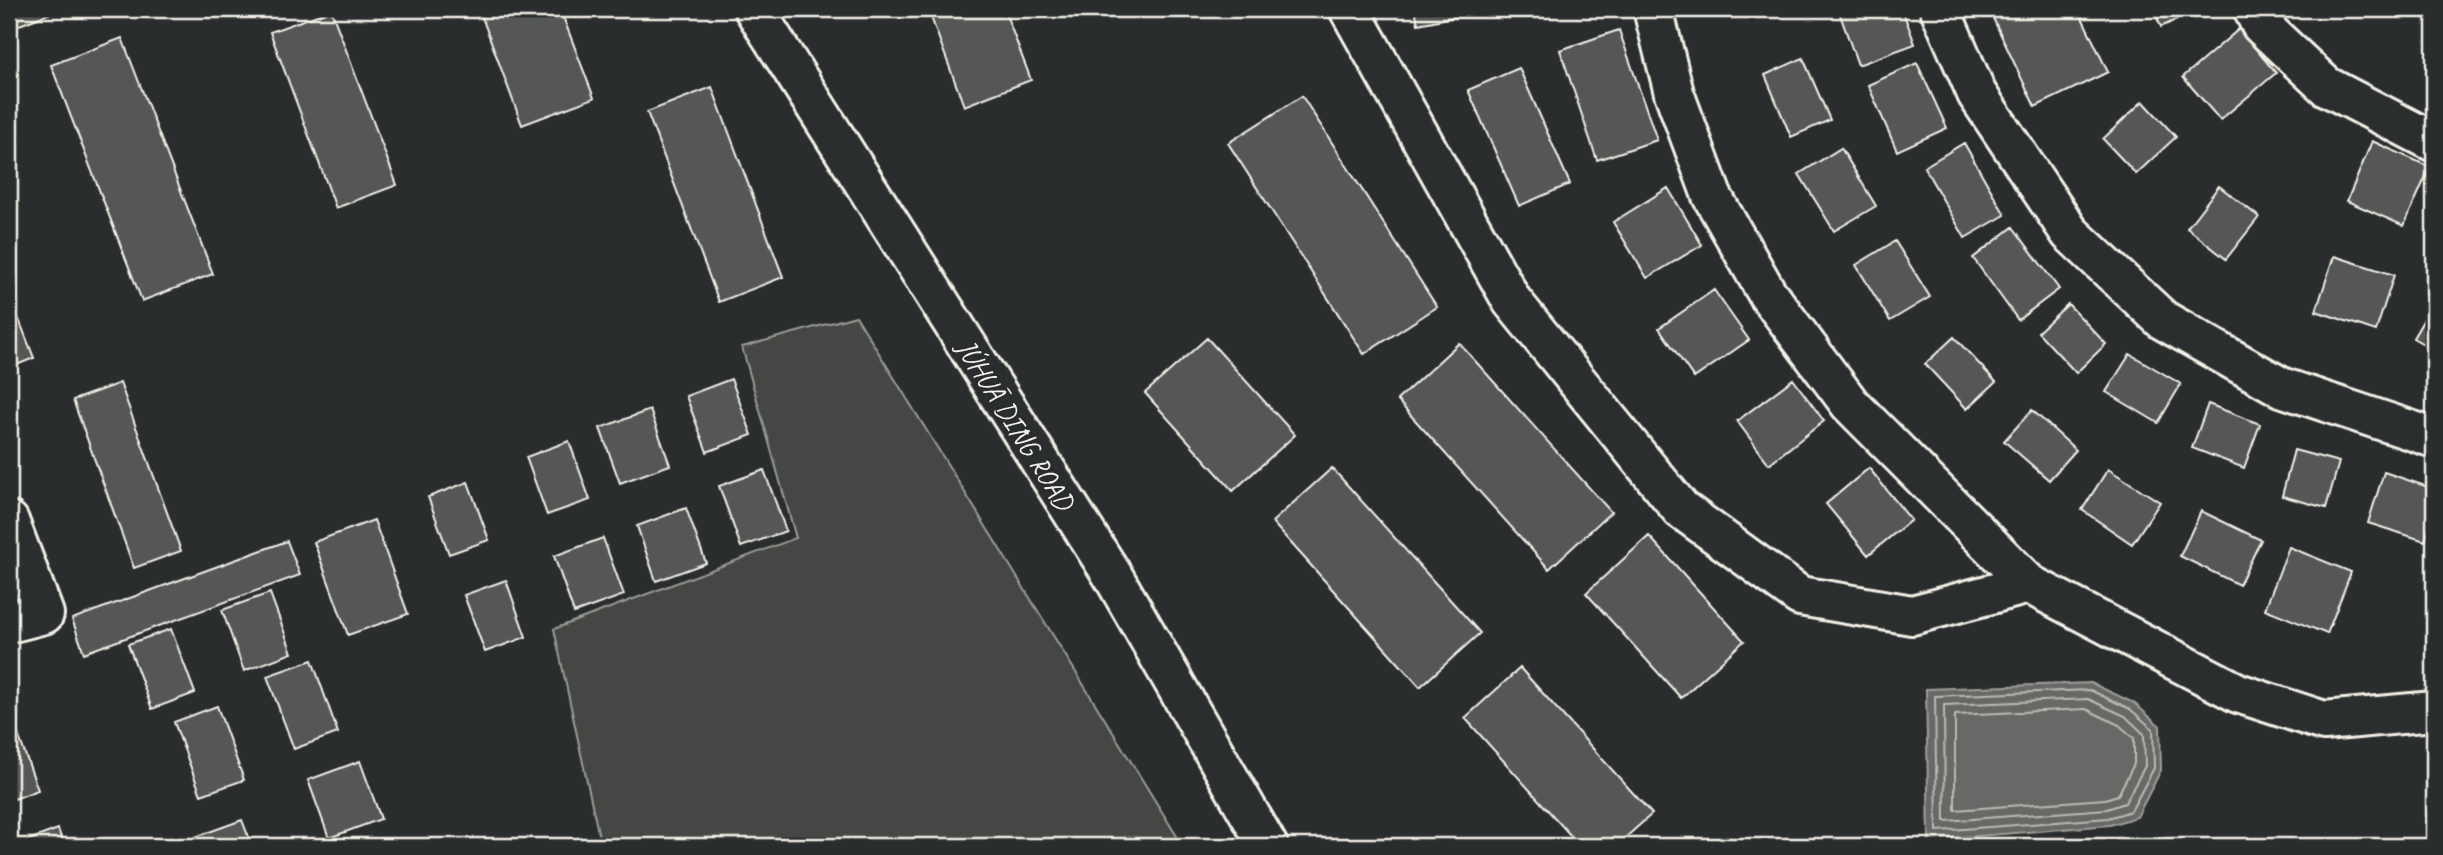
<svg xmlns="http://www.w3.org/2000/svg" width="2443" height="855" viewBox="0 0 2443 855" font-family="Caveat,sans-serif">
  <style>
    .green { fill: #444645; stroke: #9c9c96; stroke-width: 2 }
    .water { fill: #676866; stroke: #9f9f9a; stroke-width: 2 }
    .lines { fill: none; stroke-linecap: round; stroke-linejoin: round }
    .shore { stroke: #bcbab4; stroke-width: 2 }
    .building { fill: #555756; stroke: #f4f1e8; stroke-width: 2 }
    .minor-casing { stroke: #f4f1e8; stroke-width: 44 }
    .minor { stroke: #2a2d2e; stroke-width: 38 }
    .labels { text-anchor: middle; stroke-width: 6; stroke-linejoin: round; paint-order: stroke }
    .street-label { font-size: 28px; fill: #f4f1e8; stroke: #2a2d2e }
  </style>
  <rect width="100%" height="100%" fill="#2a2d2e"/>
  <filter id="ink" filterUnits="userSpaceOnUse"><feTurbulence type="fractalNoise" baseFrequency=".0143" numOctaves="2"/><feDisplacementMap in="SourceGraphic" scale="14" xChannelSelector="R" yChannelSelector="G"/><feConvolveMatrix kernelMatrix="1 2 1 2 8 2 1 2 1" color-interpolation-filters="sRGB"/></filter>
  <g filter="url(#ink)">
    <!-- green -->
    <path class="green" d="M856 316 1183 846H601L554 629 796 538 742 347Z"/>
    <!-- water -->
    <path class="water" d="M2091 683 2134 703 2160 726 2161 770 2137 817 2110 825 1929 840 1926 689Z"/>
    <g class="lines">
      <!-- shore -->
      <path class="shore" d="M2090 690 2130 709 2153 729 2154 768 2131 811 2108 818 1937 831 1935 696Z
        M2088 699 2125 716 2144 734 2145 766 2125 803 2107 809 1945 821 1944 705Z
        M2086 709 2119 725 2134 738V764L2118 795 2105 799 1955 810V715Z"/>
    </g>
    <!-- building -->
    <path class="building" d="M9 9H61L9 29Z
      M479 9H560L594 98 522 125Z
      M928 9H1004L1031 80 964 106Z
      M1415 9H1489V10L1418 24Z
      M1838 9H1902L1915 44 1858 65Z
      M2001 9H2078L2108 72 2035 107 1991 14Z
      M2153 9H2200L2161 27Z
      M331 10 397 185 336 208 270 32Z
      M2239 29 2276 73 2220 120 2183 77Z
      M1619 30 1657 140 1597 160 1560 50Z
      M122 38 213 274 142 301 51 65Z
      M1803 58 1830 120 1791 137 1765 75Z
      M1917 63 1947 128 1897 151 1868 85Z
      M1519 68 1570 184 1519 206 1468 90Z
      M712 87 783 277 719 302 647 112Z
      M1302 96 1437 307 1364 354 1228 143Z
      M2143 101 2176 137 2136 174 2103 139Z
      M2372 141 2430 167 2404 226 2347 201Z
      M1964 143 2005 215 1965 238 1924 167Z
      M1841 148 1876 206 1834 231 1799 174Z
      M2219 186 2259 217 2226 259 2187 228Z
      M1668 188 1702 245 1647 278 1613 222Z
      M2013 227 2059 289 2018 320 1973 258Z
      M1895 241 1930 297 1890 321 1856 265Z
      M2334 256 2394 275 2376 331 2316 311Z
      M1714 290 1749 340 1694 378 1659 328Z
      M9 294 34 358 9 368Z
      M2434 302V350L2413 338Z
      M2068 304 2106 344 2076 373 2038 332Z
      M1954 337 1996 382 1967 409 1925 364Z
      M1207 338 1295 435 1233 491 1145 393Z
      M1459 343 1611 512 1549 569 1397 400Z
      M2130 354 2181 384 2158 423 2106 392Z
      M731 379 752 435 707 452 686 396Z
      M1793 379 1824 421 1769 464 1737 421Z
      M120 383 181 551 134 568 73 400Z
      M2208 404 2260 424 2244 468 2192 448Z
      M650 410 670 465 620 483 600 428Z
      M2032 410 2076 450 2049 480 2004 441Z
      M569 441 590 500 547 515 526 457Z
      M2294 450 2339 462 2326 508 2282 496Z
      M1332 468 1480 633 1420 687 1272 522Z
      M1869 468 1911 520 1868 555 1826 504Z
      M2108 469 2160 502 2132 544 2082 510Z
      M764 470 786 531 741 547 719 486Z
      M2384 472 2434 489V512L2425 541 2368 523Z
      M468 482 489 540 449 554 428 497Z
      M686 508 706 563 656 581 637 526Z
      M2201 511 2261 540 2239 585 2180 556Z
      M374 520 408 614 348 635 314 542Z
      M1649 536 1744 641 1681 698 1586 593Z
      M603 538 624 595 574 613 554 556Z
      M287 541 300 575 84 653 72 619Z
      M2289 547 2351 572 2327 634 2265 609Z
      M506 580 526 637 485 652 464 595Z
      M270 593 292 653 244 671 222 610Z
      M171 629 195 693 152 709 128 644Z
      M312 660 338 733 294 749 267 676Z
      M1520 668 1652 814 1616 846H1580L1465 718Z
      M217 706 244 780 201 795 174 722Z
      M9 709 38 790 9 801Z
      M360 761 381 819 329 838 308 780Z
      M242 820 252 846H198L195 837Z
      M58 829 64 846H19L18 844Z"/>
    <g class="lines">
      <defs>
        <path id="minor" d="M754 9 1113 576 1268 846
          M1349 9 1512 301 1681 509 1800 596 1912 615 2029 584
          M1653 9 1674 93 1712 196 1767 293 1850 404 2029 584 2238 693 2324 721 2434 711
          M1940 9 1977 94 2070 233 2163 320 2281 387 2434 438
          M2253 9 2261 25 2326 86 2434 142
          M9 521 44 614 9 623"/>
      </defs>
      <!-- minor casing -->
      <use href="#minor" class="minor-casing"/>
      <!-- minor -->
      <use href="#minor" class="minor"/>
    </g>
  </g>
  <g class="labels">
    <!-- street labels -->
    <g class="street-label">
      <text transform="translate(1016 424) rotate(58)" y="10">JÚHUĀ DǏNG ROAD</text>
    </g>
  </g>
  <!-- margin -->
  <rect width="2443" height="855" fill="none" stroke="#2a2d2e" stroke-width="35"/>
  <rect x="18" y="18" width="2408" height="820" fill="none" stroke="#f4f1e8" stroke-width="2.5" filter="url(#ink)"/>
</svg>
